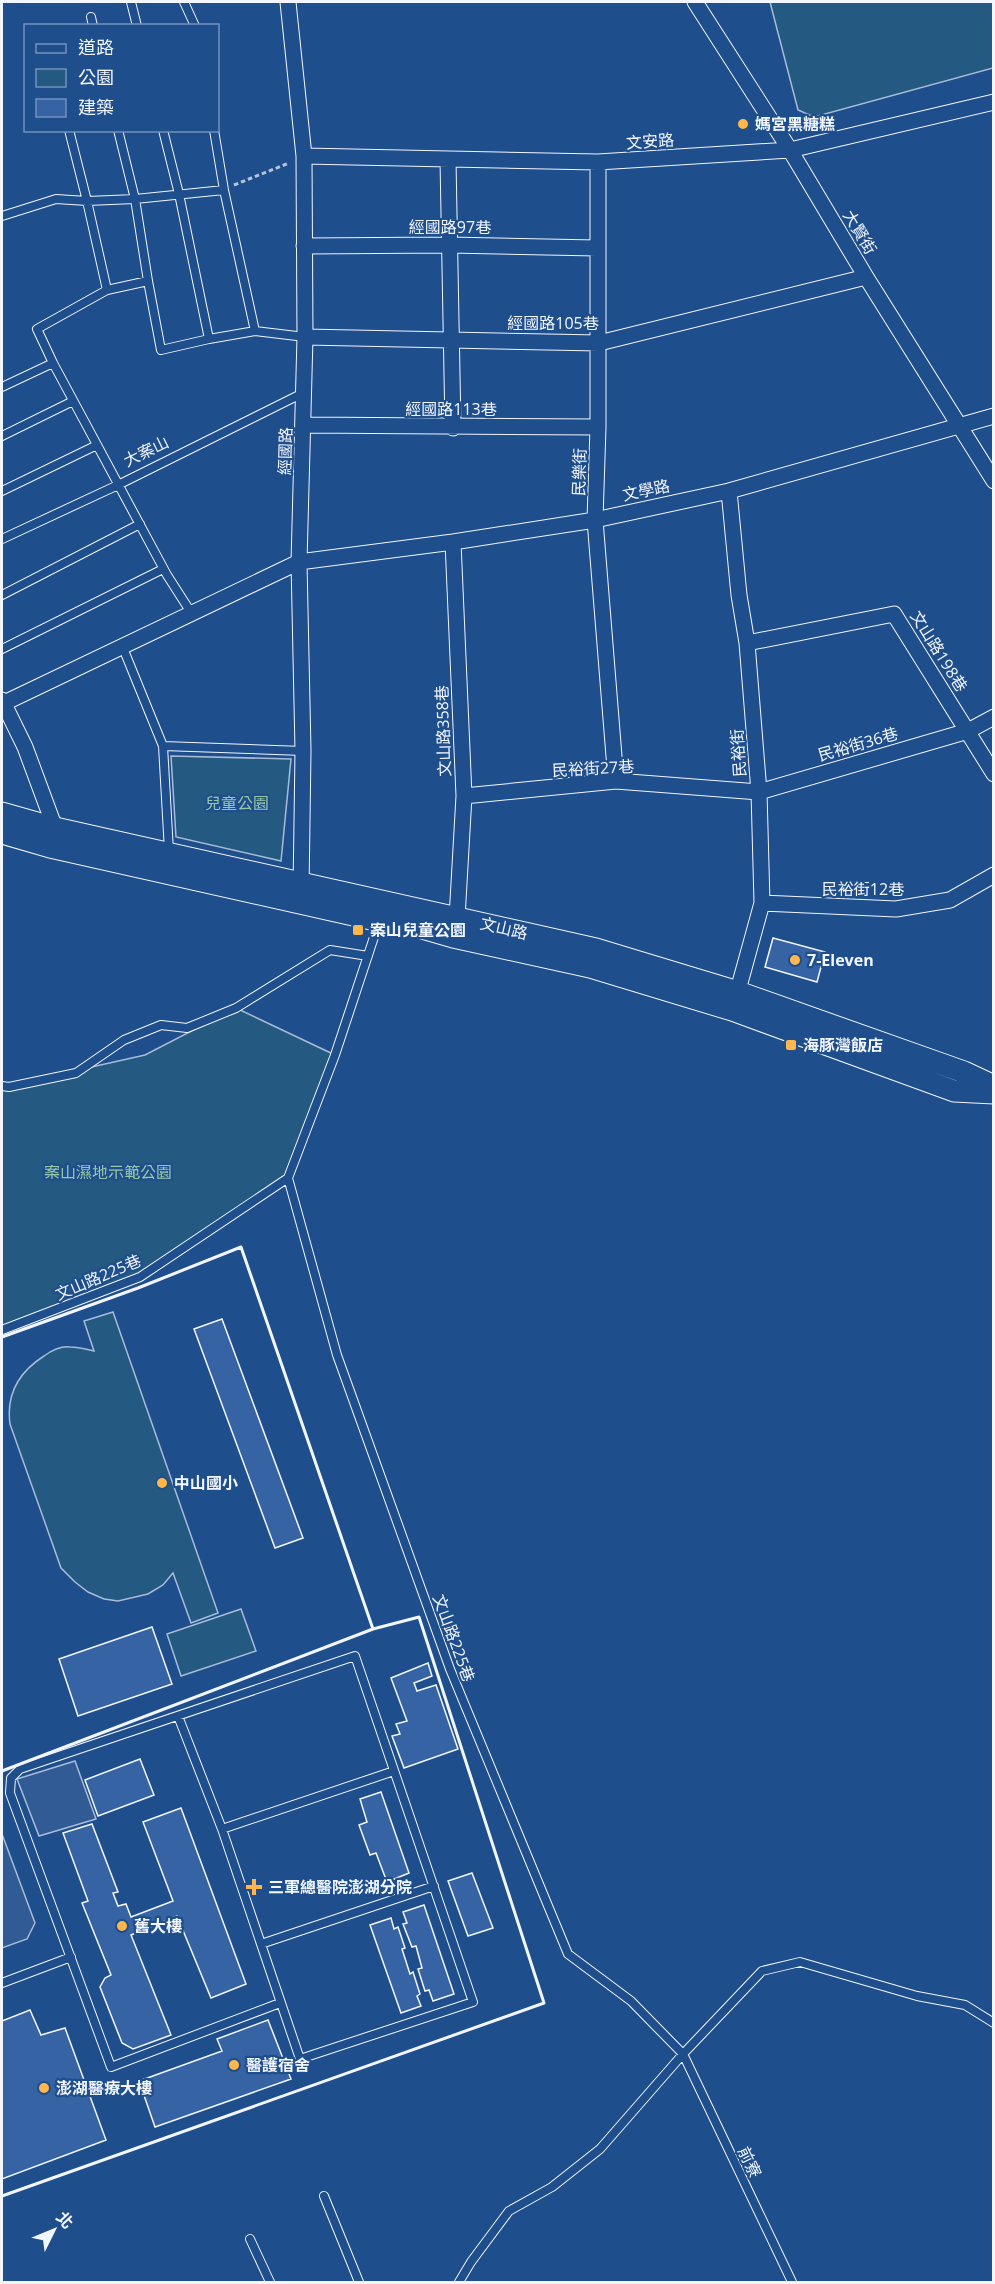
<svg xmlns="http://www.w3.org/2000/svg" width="995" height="2284" viewBox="0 0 995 2284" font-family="'Open Sans','Noto Sans TC',sans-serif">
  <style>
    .green { fill: #245a82; stroke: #a8bbd7; stroke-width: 1.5 }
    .parking { fill: #305b95; stroke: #a8bbd7; stroke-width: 1.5 }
    .building { fill: #3563a3; stroke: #f2f6ff; stroke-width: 1.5 }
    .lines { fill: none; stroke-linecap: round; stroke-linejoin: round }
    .lane-casing { stroke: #f2f6ff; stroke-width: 10 }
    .street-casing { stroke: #f2f6ff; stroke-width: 17 }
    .secondary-casing { stroke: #f2f6ff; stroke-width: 23 }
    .path { stroke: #b3c4dc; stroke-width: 3; stroke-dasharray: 4.5 3; stroke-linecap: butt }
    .lane { stroke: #1f4e8c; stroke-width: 8 }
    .street { stroke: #1f4e8c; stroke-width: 15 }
    .secondary { stroke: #1f4e8c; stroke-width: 21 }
    .wall { stroke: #f2f6ff; stroke-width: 3 }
    .poi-dot { fill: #ffb74d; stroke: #1f4e8c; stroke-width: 2 }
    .labels { text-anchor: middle; stroke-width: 4.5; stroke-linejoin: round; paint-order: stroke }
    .poi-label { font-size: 16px; font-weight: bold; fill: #f2f6ff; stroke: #1f4e8c; text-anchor: start }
    .street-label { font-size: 16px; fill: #f2f6ff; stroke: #1f4e8c }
    .park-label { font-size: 16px; fill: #97c8a6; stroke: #1f4e8c }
  </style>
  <rect width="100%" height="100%" fill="#1f4e8c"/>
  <!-- green -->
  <path class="green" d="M770 2H993V68L814 117 798 110Z
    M171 756 291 759 281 861 176 837Z
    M236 1008 335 1055 288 1178 140 1277 2 1330V1087L145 1055Z
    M113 1312 218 1613 191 1623 173 1573 163 1585 148 1594 118 1601 104 1599 88 1592 75 1582 61 1568 10 1424C6 1395 19 1372 44 1356 51 1351 61 1346 70 1347 78 1347 86 1349 94 1351L84 1321Z
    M241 1609 256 1651 181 1676 167 1634Z"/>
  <!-- parking -->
  <path class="parking" d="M75 1761 96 1819 39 1836 17 1779Z
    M2 1834 35 1923 27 1939 2 1948Z"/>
  <!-- building -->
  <path class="building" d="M773 938 825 952 817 982 765 967Z
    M222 1319 303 1538 275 1548 194 1329Z
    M152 1627 172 1684 78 1716 59 1659Z
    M428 1663 432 1676 414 1683 417 1691 436 1685 458 1749 404 1768 392 1736 400 1734 396 1724 407 1721 391 1678Z
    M140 1759 154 1795 98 1816 85 1780Z
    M381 1792 409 1873 387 1882 376 1853 370 1855 359 1825 367 1822 360 1799Z
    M181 1808 246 1984 211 1998 177 1916 131 1935 171 2035 133 2049 122 2043 100 1987 105 1978 111 1975 82 1903 88 1901 63 1833 92 1824 118 1892 113 1893 118 1906 126 1904 131 1917 173 1901 143 1822Z
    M472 1873 493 1928 468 1936 448 1881Z
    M424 1905 454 1994 433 2001 429 1990 425 1991 418 1969 422 1968 416 1946 412 1947 403 1924 407 1923 403 1912Z
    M391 1918 394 1929 398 1927 405 1948 402 1949 410 1974 413 1972 420 1994 417 1996 421 2006 401 2013 370 1925Z
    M30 2010 41 2035 65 2028 106 2140 2 2179V2021Z
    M268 2020 291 2079 155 2127 139 2081 222 2051 217 2039Z"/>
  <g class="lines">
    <defs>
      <path id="lane" d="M131 2 137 26
        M184 2 195 26
        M91 17 93 26
        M69 130 87 201 135 199 224 190
        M118 130 135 199 148 281
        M163 130 179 194 209 339
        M214 130 224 190 255 331
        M2 216 56 199 87 201 107 290 148 281 161 350 209 339 255 331 305 337
        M107 290 37 329 53 363 167 575 192 614
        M2 387 53 363
        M2 436 73 401
        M2 491 97 445
        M2 539 118 485 303 393
        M2 595 140 524
        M123 648 163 746 169 851
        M2 649 163 569
        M163 746 303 751
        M2 1086 9 1087 76 1073 124 1040 161 1025 187 1028 236 1008 330 950 368 956
        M288 1178 337 1355 450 1669 568 1954 631 2001 683 2054 792 2282
        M2 1330 140 1277 288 1178 335 1055 379 922
        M178 1716 222 1829 300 2059 473 2002 355 1656 20 1769 11 1778 10 1793 111 2067 280 2003
        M222 1829 394 1771
        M261 1944 434 1886
        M2 1983 71 1957
        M324 2196 359 2282
        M250 2239 270 2282
        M459 2282 471 2262 509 2211 552 2187 600 2149 683 2054 762 1971 800 1962 917 1996 965 2005 994 2023"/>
      <path id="street" d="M288 2 304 156 305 337 299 562 303 751 301 891
        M695 2 790 150 866 277 994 481
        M304 156 598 162 790 150 994 102
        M448 160 453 428
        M598 162V427L595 520 616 781
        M304 246 449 245 597 248
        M305 337 599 343 866 277
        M304 425 598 427
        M729 491 739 595 747 643 759 792 762 903 735 1001
        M453 542 464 796 457 918
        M747 643 894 614 994 774
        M2 700 25 747 55 828
        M2 704 299 562 453 542 595 520 729 491 994 416
        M464 796 616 781 759 792 968 731 994 717
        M762 903 896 909 950 900 994 875"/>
      <path id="secondary" d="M2 813 55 828 596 949 738 992 964 1072 994 1086
        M2 833 50 847 380 921 415 926 453 937 590 967 732 1010 954 1091 994 1093"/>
    </defs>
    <!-- lane casing -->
    <use href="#lane" class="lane-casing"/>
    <!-- street casing -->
    <use href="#street" class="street-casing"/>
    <!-- secondary casing -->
    <use href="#secondary" class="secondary-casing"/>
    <!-- path -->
    <path class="path" d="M234 185 289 163"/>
    <!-- lane -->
    <use href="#lane" class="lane"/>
    <!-- street -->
    <use href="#street" class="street"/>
    <!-- secondary -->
    <use href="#secondary" class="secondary"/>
    <!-- wall -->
    <path class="wall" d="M2 1337 138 1288 241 1247 373 1629 370 1630
      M2 1771 373 1629 419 1617 544 2003 2 2196"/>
  </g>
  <!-- markers -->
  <g class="poi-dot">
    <circle cx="743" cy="124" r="6"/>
    <rect x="352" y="924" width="12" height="12" rx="3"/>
    <circle cx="795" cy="960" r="6"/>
    <rect x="785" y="1039" width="12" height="12" rx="3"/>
    <circle cx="162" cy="1483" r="6"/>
    <path d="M251 1878h6v6h6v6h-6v6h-6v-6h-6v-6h6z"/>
    <circle cx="122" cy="1926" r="6"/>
    <circle cx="234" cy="2065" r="6"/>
    <circle cx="44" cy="2088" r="6"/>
  </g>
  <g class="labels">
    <!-- poi labels -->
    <g class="poi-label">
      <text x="755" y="130">媽宮黑糖糕</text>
      <text x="370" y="936">案山兒童公園</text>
      <text x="807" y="966">7-Eleven</text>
      <text x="803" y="1051">海豚灣飯店</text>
      <text x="174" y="1489">中山國小</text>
      <text x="268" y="1893">三軍總醫院澎湖分院</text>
      <text x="134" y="1932">舊大樓</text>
      <text x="246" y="2071">醫護宿舍</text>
      <text x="56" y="2094">澎湖醫療大樓</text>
    </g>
    <!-- street labels -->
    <g class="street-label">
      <text transform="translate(650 141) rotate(-4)" y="6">文安路</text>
      <text x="450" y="233">經國路97巷</text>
      <text transform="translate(860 232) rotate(59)" y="6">大賢街</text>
      <text x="553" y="329">經國路105巷</text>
      <text x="451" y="415">經國路113巷</text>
      <text transform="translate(146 451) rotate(-26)" y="6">大案山</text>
      <text transform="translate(285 451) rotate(-88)" y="6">經國路</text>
      <text transform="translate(579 472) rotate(-88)" y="6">民樂街</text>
      <text transform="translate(646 490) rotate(-12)" y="6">文學路</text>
      <text transform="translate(939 651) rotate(58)" y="6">文山路198巷</text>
      <text transform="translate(443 731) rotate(-92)" y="6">文山路358巷</text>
      <text transform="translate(858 744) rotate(-16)" y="6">民裕街36巷</text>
      <text transform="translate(738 753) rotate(-94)" y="6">民裕街</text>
      <text transform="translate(593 768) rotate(-3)" y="6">民裕街27巷</text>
      <text x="863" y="895">民裕街12巷</text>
      <text transform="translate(504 928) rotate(13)" y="6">文山路</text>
      <text transform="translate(98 1277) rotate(-23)" y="6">文山路225巷</text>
      <text transform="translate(454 1638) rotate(70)" y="6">文山路225巷</text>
      <text transform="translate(750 2162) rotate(64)" y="6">前寮</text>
    </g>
    <!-- park labels -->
    <g class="park-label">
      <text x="237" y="809">兒童公園</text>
      <text x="108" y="1178">案山濕地示範公園</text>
    </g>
  </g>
  <!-- border -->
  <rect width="995" height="2284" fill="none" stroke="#f2f6ff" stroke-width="6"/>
  <!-- legend -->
  <rect x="24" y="24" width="195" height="108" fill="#1f4e8c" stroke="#7391ba" stroke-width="1.5"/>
  <rect x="36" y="44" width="30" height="9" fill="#1f4e8c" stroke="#7391ba" stroke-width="1.5"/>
  <text x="78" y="54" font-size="18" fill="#f2f6ff">道路</text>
  <rect x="36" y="69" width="30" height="18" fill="#245a82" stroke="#7391ba" stroke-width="1.5"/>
  <text x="78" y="84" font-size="18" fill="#f2f6ff">公園</text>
  <rect x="36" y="99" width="30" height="18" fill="#3563a3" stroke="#7391ba" stroke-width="1.5"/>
  <text x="78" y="114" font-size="18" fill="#f2f6ff">建築</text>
  <!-- north arrow -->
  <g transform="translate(54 2230) rotate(47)" stroke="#1f4e8c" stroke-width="4.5" paint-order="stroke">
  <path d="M0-4.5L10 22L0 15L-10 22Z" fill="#f2f6ff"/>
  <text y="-9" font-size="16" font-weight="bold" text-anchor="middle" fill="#f2f6ff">北</text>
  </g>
</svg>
